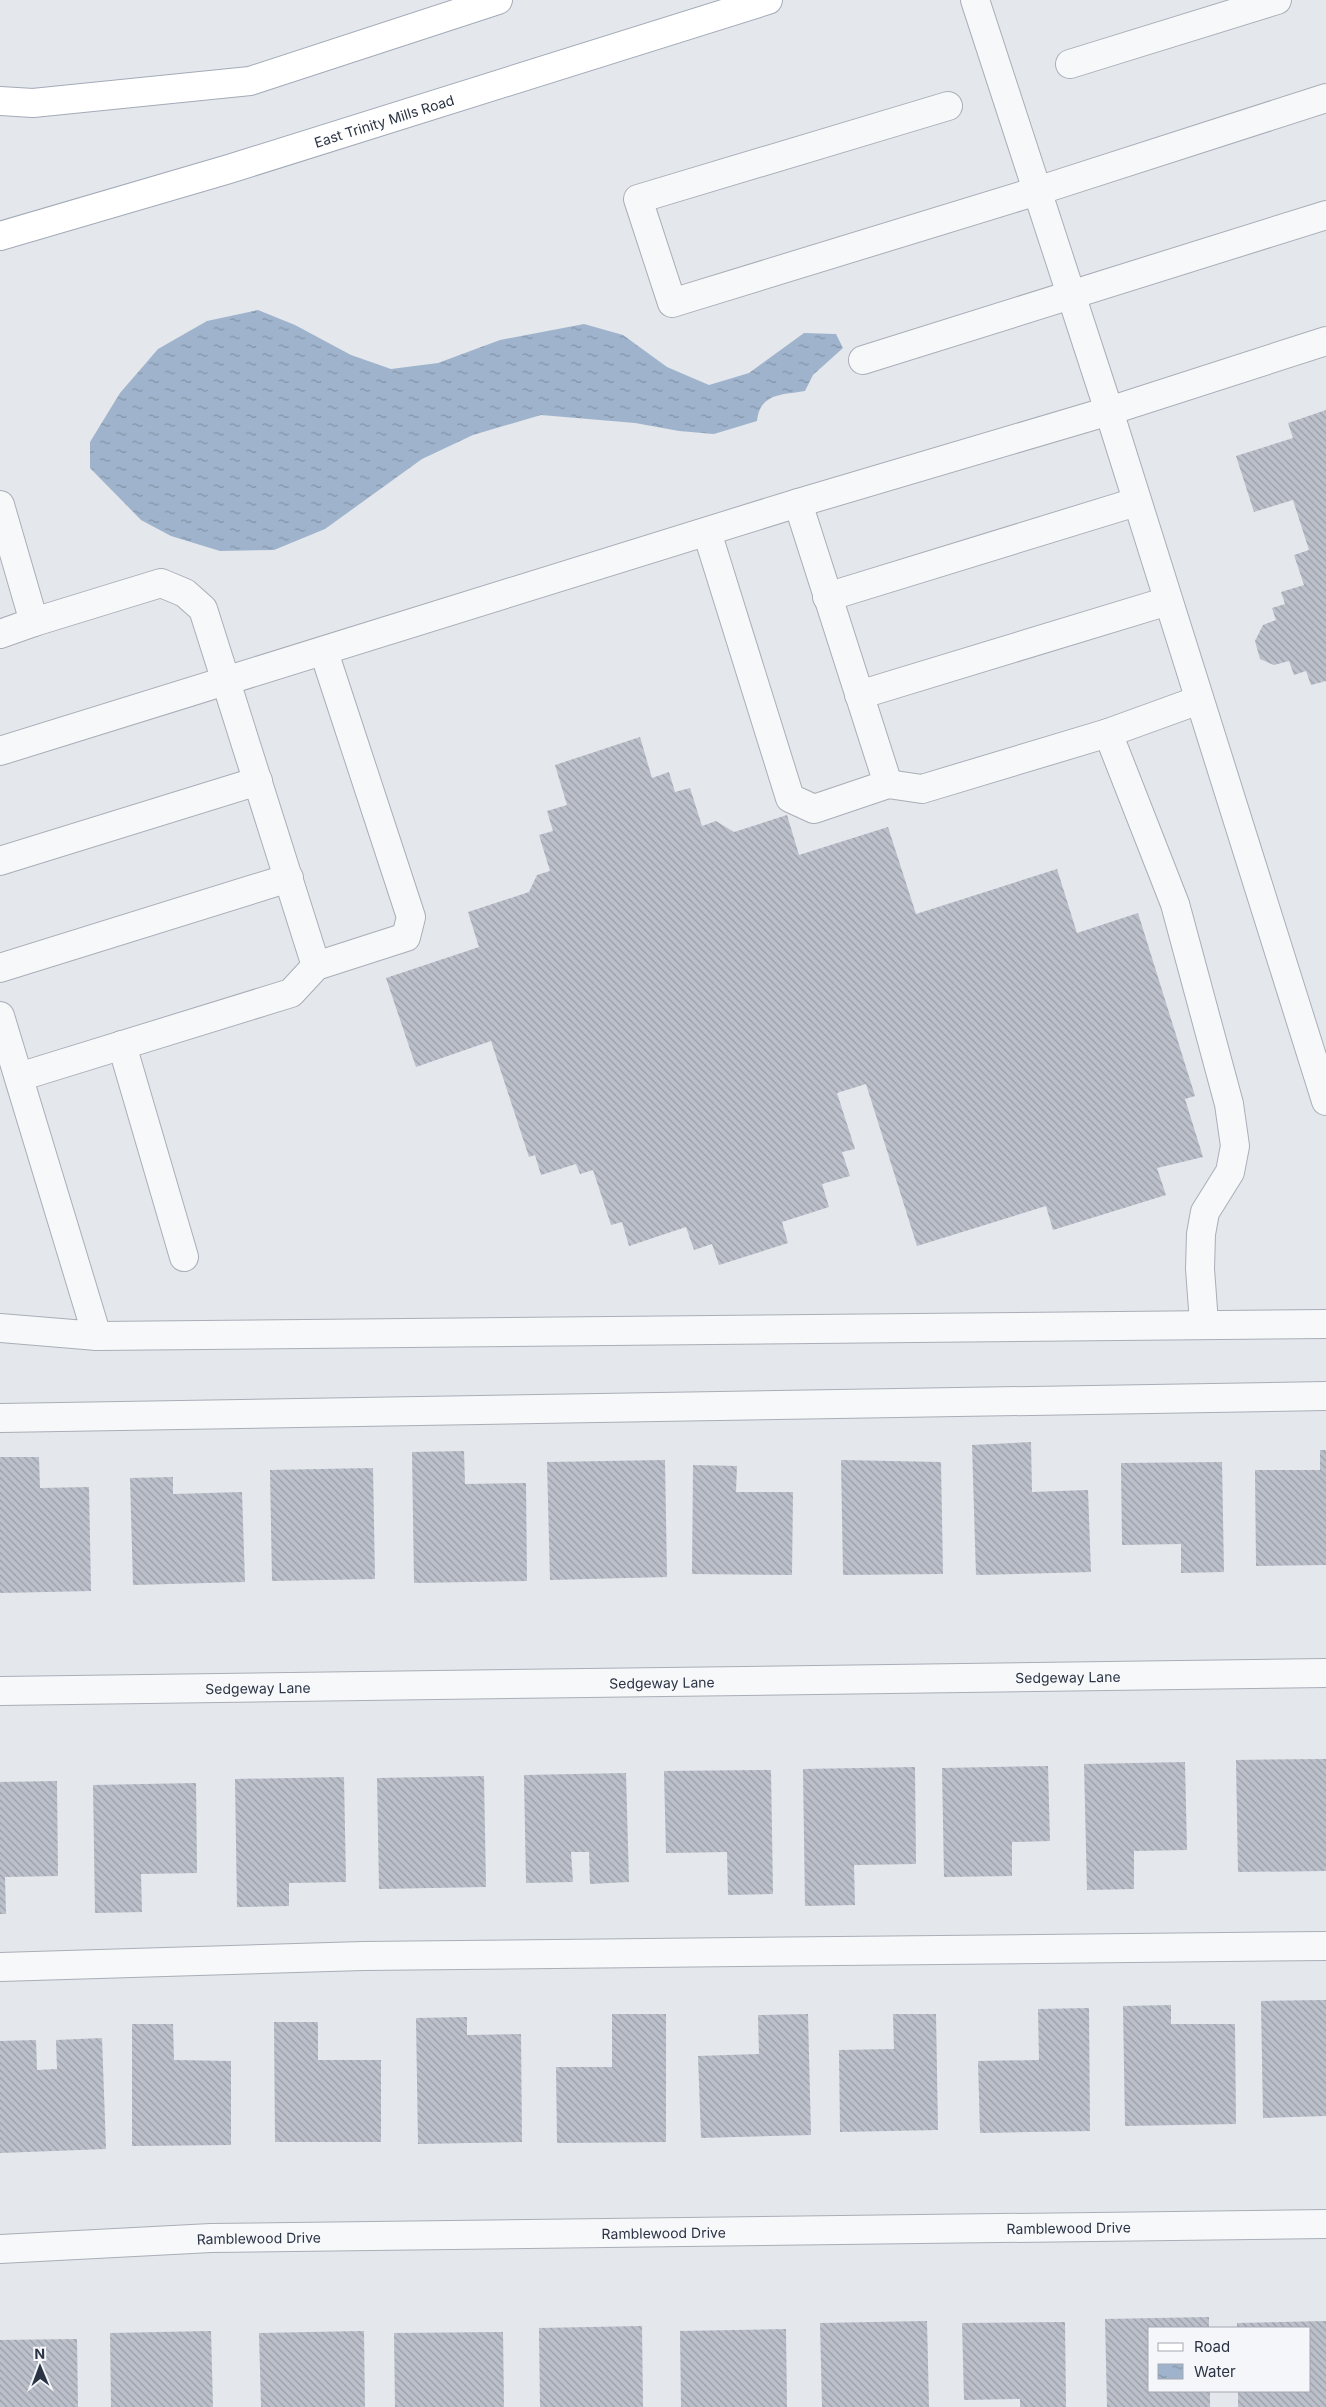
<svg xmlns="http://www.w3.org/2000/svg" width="1326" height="2407" font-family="Inter,sans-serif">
<defs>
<pattern id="water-ripples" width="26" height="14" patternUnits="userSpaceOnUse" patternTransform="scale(1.25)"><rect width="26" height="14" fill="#9fb4cc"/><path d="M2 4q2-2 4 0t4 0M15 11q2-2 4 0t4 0" fill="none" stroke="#8293a7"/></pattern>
<pattern id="building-back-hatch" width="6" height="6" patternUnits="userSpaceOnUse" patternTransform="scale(1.25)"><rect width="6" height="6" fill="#bbc0ca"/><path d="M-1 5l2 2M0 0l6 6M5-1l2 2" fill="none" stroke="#989da6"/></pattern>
</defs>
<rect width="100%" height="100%" fill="#e4e7ec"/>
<path fill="url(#water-ripples)" d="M258,310L295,325L351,355L391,369L438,363L500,340L584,324L623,335L667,367L709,385L749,373L804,333L836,334L843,348L813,375L805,391C782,395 760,393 757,421L714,434L679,431L635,423L541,415L473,435L422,459L325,529L274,550L220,551L171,536L141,520L90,468V442L120,393L158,349L207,321Z"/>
<g fill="url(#building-back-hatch)">
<path d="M1326,410V681L1311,685L1306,671L1294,675L1289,661L1274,665L1260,659L1255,641L1263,625L1276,620L1272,608L1285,604L1281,592L1304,585L1294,555L1309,550L1293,500L1254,512L1236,456L1293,438L1288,423Z"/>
<path d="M640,737L652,778L669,772L675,792L690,788L702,826L716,821L734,832L787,815L799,855L888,827L916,914L1057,869L1077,933L1138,913L1195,1096L1185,1099L1203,1157L1157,1168L1166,1195L1053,1230L1046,1206L917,1246L866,1084L837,1093L855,1149L842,1152L850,1176L822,1184L829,1207L782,1222L788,1243L719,1265L712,1244L694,1250L686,1227L629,1246L622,1222L611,1225L593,1170L580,1174L576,1164L541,1175L535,1155L529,1157L491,1041L416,1067L386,978L479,947L468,912L529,892L537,875L550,871L539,835L553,831L547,811L567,805L555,765Z"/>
<path d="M1031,1442L1032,1492L1088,1490L1091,1572L976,1575L972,1445Z"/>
<path d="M1320,1450H1326V1565L1256,1566L1255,1470H1320Z"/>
<path d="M464,1451L465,1484L526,1483L527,1581L414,1583L412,1452Z"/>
<path d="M0,1457H39L40,1488L89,1487L91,1591L0,1593Z"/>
<path d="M665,1460L667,1577L550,1580L547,1462Z"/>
<path d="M841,1460L941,1462L943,1574L843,1575Z"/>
<path d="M1222,1462L1224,1572L1181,1573V1544L1122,1545L1121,1463Z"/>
<path d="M693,1465L737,1466L736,1492H793L792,1575L692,1574Z"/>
<path d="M373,1468L375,1579L272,1581L270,1470Z"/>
<path d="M173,1477V1494L242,1492L245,1582L133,1585L130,1478Z"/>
<path d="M1326,1759V1871L1238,1872L1236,1760Z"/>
<path d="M1185,1762L1187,1850L1134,1851V1889L1087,1890L1084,1764Z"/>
<path d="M1048,1766L1050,1841L1012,1842V1876L944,1877L942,1768Z"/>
<path d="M915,1767L916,1864L854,1865L855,1905L805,1906L803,1769Z"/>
<path d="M771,1770L773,1894L728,1895L727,1852L666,1853L664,1771Z"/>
<path d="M626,1773L629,1882L590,1884L589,1852H571L573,1882L526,1883L524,1775Z"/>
<path d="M484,1776L486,1887L379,1889L377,1778Z"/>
<path d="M344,1777L346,1882L289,1883V1906L237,1907L235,1779Z"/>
<path d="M57,1781L58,1876L5,1877L6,1914H0V1782Z"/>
<path d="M196,1783L197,1873L141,1874L142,1912L95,1913L93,1785Z"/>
<path d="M1326,2000V2116L1263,2118L1261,2001Z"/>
<path d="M1171,2005V2024H1235L1236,2124L1125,2126L1123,2006Z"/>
<path d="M1089,2008L1090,2131L980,2133L978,2061L1039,2060L1038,2009Z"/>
<path d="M612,2014H666V2142L557,2143L556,2067H612Z"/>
<path d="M808,2014L811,2135L701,2138L698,2056L759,2054L758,2015Z"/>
<path d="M893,2014H936L938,2130L840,2132L839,2050L894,2049Z"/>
<path d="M467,2017V2035L521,2034L522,2142L418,2144L416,2018Z"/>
<path d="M274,2022H318V2060H381V2142H275Z"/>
<path d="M132,2024H173L174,2060L231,2061V2145L132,2146Z"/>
<path d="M102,2038L106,2149L0,2153V2041L36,2040L37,2070L57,2069L56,2040Z"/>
<path d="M1209,2317V2328H1150V2391H1210V2407H1107L1105,2319Z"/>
<path d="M927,2321L929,2407H822L820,2323Z"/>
<path d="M1326,2321V2407H1238V2391H1310V2328H1237V2323Z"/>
<path d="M1065,2322L1066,2407H1020V2399L964,2400L962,2323Z"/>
<path d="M642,2326L643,2407H540L539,2328Z"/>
<path d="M786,2329L787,2407H681L680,2331Z"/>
<path d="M211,2331L213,2407H111L110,2333Z"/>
<path d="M364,2331L365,2407H261L259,2333Z"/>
<path d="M503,2332L504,2407H395L394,2333Z"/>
<path d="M77,2339L78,2407H0V2340Z"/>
</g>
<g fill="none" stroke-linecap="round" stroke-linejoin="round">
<g stroke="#a9aeb7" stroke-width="30">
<g id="minor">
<path d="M975,0L1109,411L1326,1101"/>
<path d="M1070,64L1277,0"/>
<path d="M948,106L638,199L672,303L1037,191L1326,98"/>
<path d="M863,360L1326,215"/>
<path d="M798,503L888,784"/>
<path d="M0,505L34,622L161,583L185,593L203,609L316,966"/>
<path d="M707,532L790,798L814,809L888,784L922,789L1108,733L1199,700"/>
<path d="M827,597L1136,502"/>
<path d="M0,634L34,622"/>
<path d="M859,695L1168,601"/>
<path d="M1108,733L1175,904L1229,1104L1235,1146L1230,1172L1205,1212L1201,1234L1200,1269L1204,1323"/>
<path d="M0,751L798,503L1109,411L1326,341"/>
<path d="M0,861L258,781"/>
<path d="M0,968L289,878"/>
<path d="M0,1016L97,1336L0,1328"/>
<path d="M122,1045L184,1257"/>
<path d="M19,1077L291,993L316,966L406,937L411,917L324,652"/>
<path d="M97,1336L1326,1324"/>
<path d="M0,1418L1326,1396"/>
<path id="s1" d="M0,1691L1326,1673"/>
<path d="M0,1967L363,1956L1326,1946"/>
<path id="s2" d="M0,2249L211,2238L1326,2224"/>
</g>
</g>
<g stroke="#a3abb8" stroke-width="30">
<g id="major">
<path d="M0,101L33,103L250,81L498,0"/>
<path id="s3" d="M0,236L229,169L768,0"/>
</g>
</g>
<use href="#minor" stroke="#f7f8fa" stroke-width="28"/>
<use href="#major" stroke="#fff" stroke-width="28"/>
</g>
<g text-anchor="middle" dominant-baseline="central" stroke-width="4.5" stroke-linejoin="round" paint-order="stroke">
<g font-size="14" fill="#2b3445" stroke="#f4f6f9">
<text stroke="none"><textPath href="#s3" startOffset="401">East Trinity Mills Road</textPath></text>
<text stroke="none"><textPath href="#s1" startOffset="1068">Sedgeway Lane</textPath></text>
<text stroke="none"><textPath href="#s1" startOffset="662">Sedgeway Lane</textPath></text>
<text stroke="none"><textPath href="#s1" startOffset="258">Sedgeway Lane</textPath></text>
<text stroke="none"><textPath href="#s2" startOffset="1069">Ramblewood Drive</textPath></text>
<text stroke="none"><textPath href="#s2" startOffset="664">Ramblewood Drive</textPath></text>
<text stroke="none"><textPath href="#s2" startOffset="259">Ramblewood Drive</textPath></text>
</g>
</g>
<rect x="1148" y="2327" width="162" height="65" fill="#f4f6f9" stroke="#a4a8b1"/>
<rect x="1158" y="2343" width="25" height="8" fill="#ffffff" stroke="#a4a8b1"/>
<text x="1194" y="2352" font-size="15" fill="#2b3445">Road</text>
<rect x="1158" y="2364" width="25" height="15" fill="url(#water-ripples)" stroke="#a4a8b1"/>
<text x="1194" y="2377" font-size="15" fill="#2b3445">Water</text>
<g transform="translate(40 2367) rotate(359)" stroke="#f4f6f9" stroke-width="4" paint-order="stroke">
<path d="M0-4L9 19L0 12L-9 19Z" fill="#2b3445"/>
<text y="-8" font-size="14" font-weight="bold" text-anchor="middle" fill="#2b3445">N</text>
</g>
</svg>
